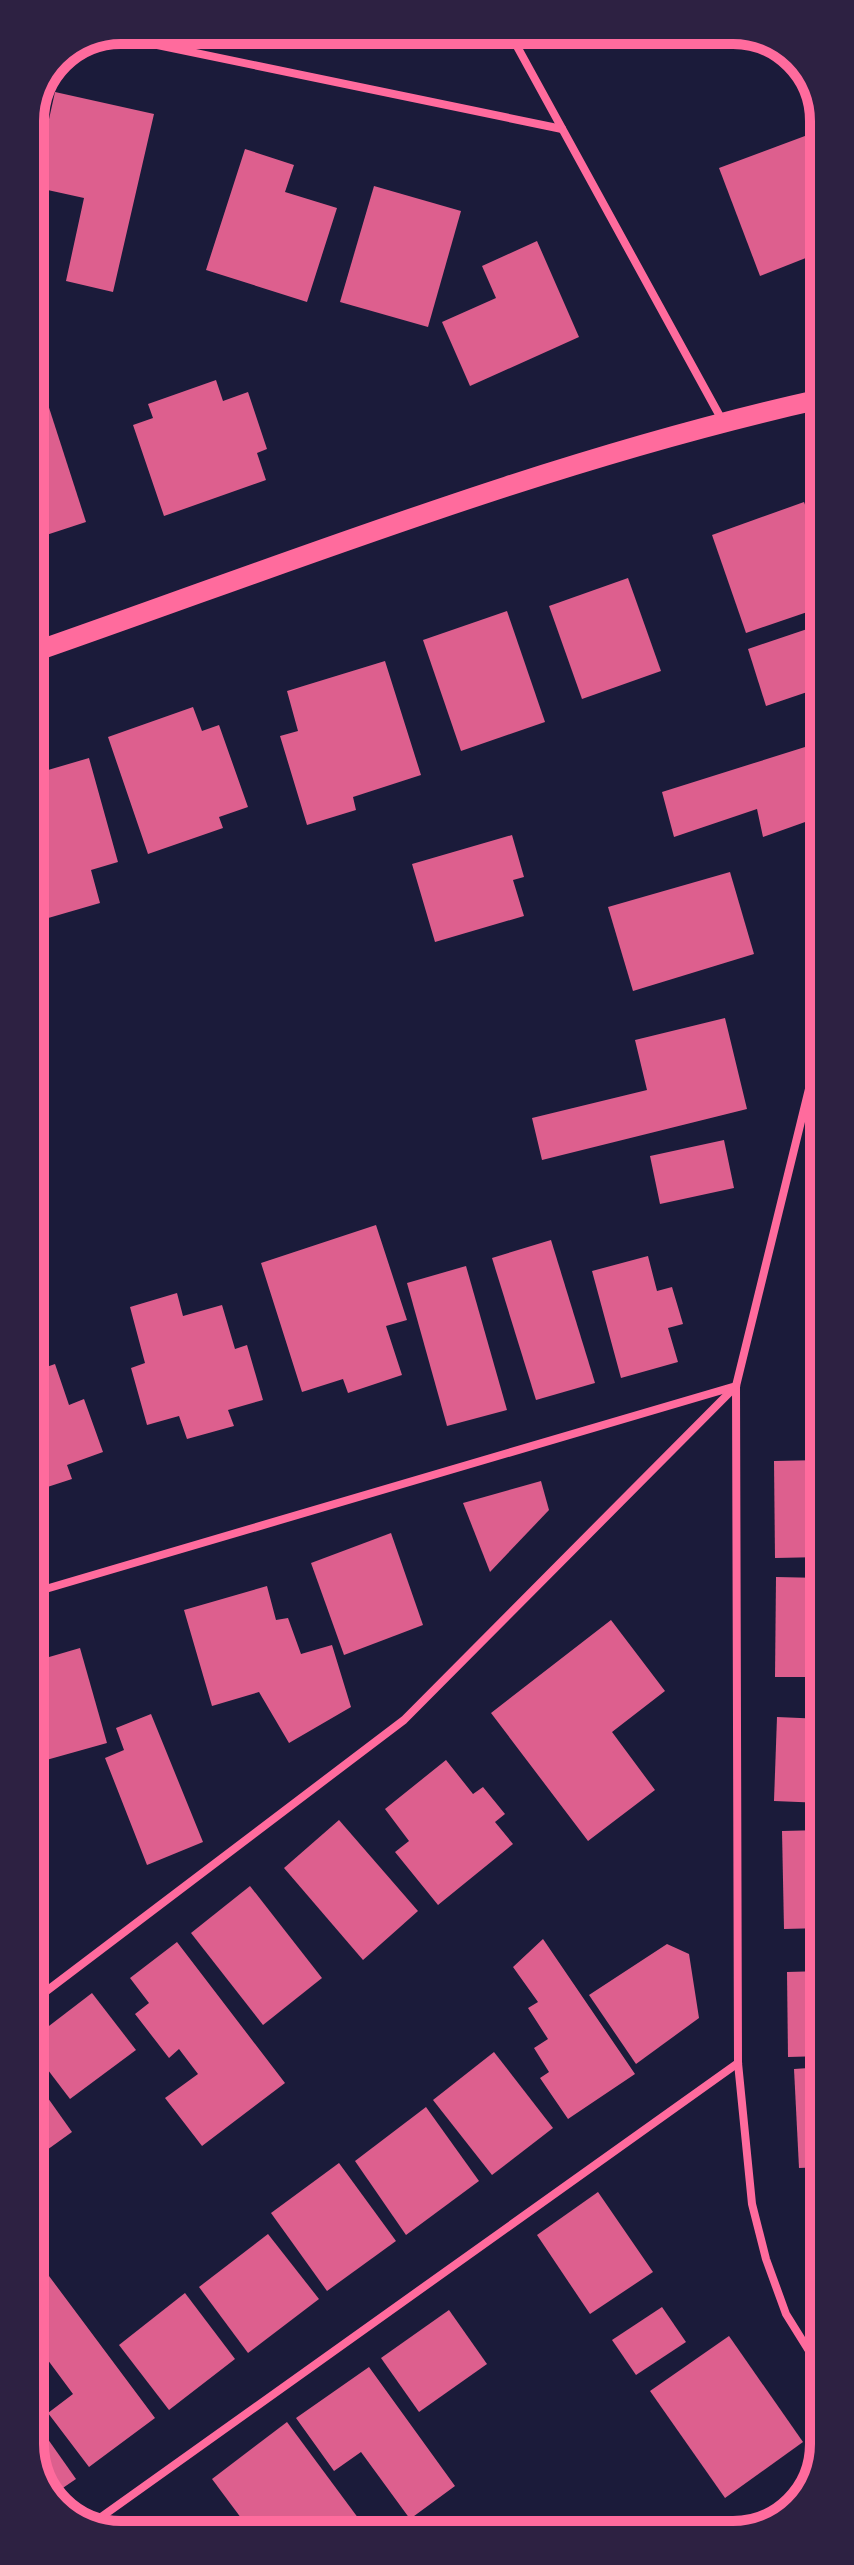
<svg xmlns="http://www.w3.org/2000/svg" width="854" height="2565" font-family="'Alegreya Sans',sans-serif">
<rect width="100%" height="100%" fill="#1b1b3a"/>
<g fill="#dd5f8e">
<path d="M55,92L154,114L113,292L66,281L84,198L34,187Z"/>
<path d="M821,130V252L760,276L719,168Z"/>
<path d="M245,149L294,165L285,192L337,208L307,302L206,270Z"/>
<path d="M374,186L461,211L428,327L340,302Z"/>
<path d="M537,241L579,337L470,386L442,322L496,298L482,266Z"/>
<path d="M216,380L223,401L248,392L267,449L257,453L266,480L164,516L133,425L153,418L148,404Z"/>
<path d="M42,386L86,522L31,540L30,390Z"/>
<path d="M804,502L822,552V607L746,633L712,535Z"/>
<path d="M628,578L661,671L582,699L549,606Z"/>
<path d="M507,611L545,722L461,751L423,640Z"/>
<path d="M822,624V687L766,706L748,649Z"/>
<path d="M385,661L421,775L353,797L356,810L307,825L280,736L298,731L287,691Z"/>
<path d="M193,707L202,731L219,725L248,807L219,817L223,828L148,854L108,737Z"/>
<path d="M805,747L822,806V816L763,837L757,809L674,837L662,792Z"/>
<path d="M89,758L118,862L91,870L100,903L31,923V775Z"/>
<path d="M512,835L524,877L513,880L524,916L435,942L412,864Z"/>
<path d="M730,872L754,954L633,991L608,907Z"/>
<path d="M725,1018L747,1109L542,1160L532,1118L647,1090L635,1040Z"/>
<path d="M724,1140L734,1188L660,1204L650,1156Z"/>
<path d="M376,1225L407,1320L386,1326L402,1375L348,1393L343,1379L302,1392L261,1263Z"/>
<path d="M551,1240L595,1383L536,1400L492,1258Z"/>
<path d="M648,1256L657,1291L672,1287L683,1324L668,1328L678,1362L621,1378L592,1271Z"/>
<path d="M466,1266L507,1410L447,1426L407,1283Z"/>
<path d="M177,1293L183,1316L222,1305L235,1349L247,1345L263,1400L228,1410L234,1426L187,1439L179,1416L147,1425L131,1368L145,1363L130,1307Z"/>
<path d="M55,1364L69,1405L84,1399L103,1452L67,1465L72,1479L32,1492V1372Z"/>
<path d="M823,1460V1557L775,1558L774,1461Z"/>
<path d="M541,1481L549,1510L490,1572L463,1503Z"/>
<path d="M391,1533L423,1625L344,1655L311,1563Z"/>
<path d="M776,1577L823,1578V1677H775Z"/>
<path d="M267,1586L276,1620L288,1618L301,1654L332,1645L351,1707L289,1743L259,1692L212,1706L184,1610Z"/>
<path d="M611,1620L665,1691L612,1732L655,1790L588,1841L491,1713Z"/>
<path d="M80,1648L107,1743L32,1764V1662Z"/>
<path d="M151,1714L203,1842L147,1865L105,1758L124,1750L116,1728Z"/>
<path d="M777,1717L823,1719V1803L774,1801Z"/>
<path d="M446,1760L473,1794L483,1787L505,1814L495,1822L513,1844L438,1905L395,1852L409,1841L385,1809Z"/>
<path d="M339,1820L418,1911L363,1960L284,1868Z"/>
<path d="M823,1830V1928L784,1929L782,1831Z"/>
<path d="M250,1886L322,1978L263,2025L191,1933Z"/>
<path d="M543,1939L635,2074L568,2119L540,2078L549,2072L534,2048L548,2039L528,2008L538,2002L513,1967Z"/>
<path d="M177,1942L285,2083L202,2146L165,2098L198,2074L179,2049L169,2058L135,2014L149,2003L130,1978Z"/>
<path d="M667,1944L689,1954L699,2018L636,2064L589,1995Z"/>
<path d="M823,1971L824,2056L788,2057L787,1972Z"/>
<path d="M92,1993L136,2050L70,2099L32,2049V2039Z"/>
<path d="M494,2052L553,2128L492,2175L433,2100Z"/>
<path d="M824,2067V2167L799,2168L794,2069Z"/>
<path d="M33,2077L72,2132L33,2160Z"/>
<path d="M426,2107L479,2181L406,2235L355,2161Z"/>
<path d="M339,2163L396,2241L327,2291L271,2213Z"/>
<path d="M598,2192L653,2272L590,2314L537,2235Z"/>
<path d="M268,2234L319,2299L248,2353L199,2287Z"/>
<path d="M49,2276L155,2418L89,2467L48,2413L73,2394L33,2340V2288Z"/>
<path d="M185,2293L235,2359L169,2410L119,2345Z"/>
<path d="M662,2307L686,2342L636,2375L612,2340Z"/>
<path d="M449,2310L487,2364L419,2412L381,2358Z"/>
<path d="M729,2336L803,2442L725,2498L650,2391Z"/>
<path d="M369,2367L455,2486L410,2519L361,2452L334,2471L296,2418Z"/>
<path d="M33,2418L76,2479L51,2496L33,2467Z"/>
<path d="M287,2422L370,2534H253L212,2479Z"/>
</g>
<g fill="none" stroke-linecap="round" stroke-linejoin="round">
<g stroke="#ff6b9d" stroke-width="8">
<path d="M508,30L722,420"/>
<path d="M109,35L562,129"/>
<path d="M822,1036L736,1386L738,2063L752,2204L766,2259L786,2314L824,2375"/>
<path d="M32,1593L736,1386"/>
<path d="M32,2002L404,1720L736,1386"/>
<path d="M90,2525L738,2063"/>
</g>
<path stroke="#ff6b9d" stroke-width="20" d="M31,653C292,562 551,459 821,399"/>
</g>
<path d="M0 0H854V2565H0ZM121 44H733A77 77 0 0 1 810 121V2444A77 77 0 0 1 733 2521H121A77 77 0 0 1 44 2444V121A77 77 0 0 1 121 44Z" fill="#2d2142" fill-rule="evenodd"/>
<path fill="none" stroke="#ff6b9d" stroke-width="10" d="M121 44H733A77 77 0 0 1 810 121V2444A77 77 0 0 1 733 2521H121A77 77 0 0 1 44 2444V121A77 77 0 0 1 121 44Z"/>
</svg>
